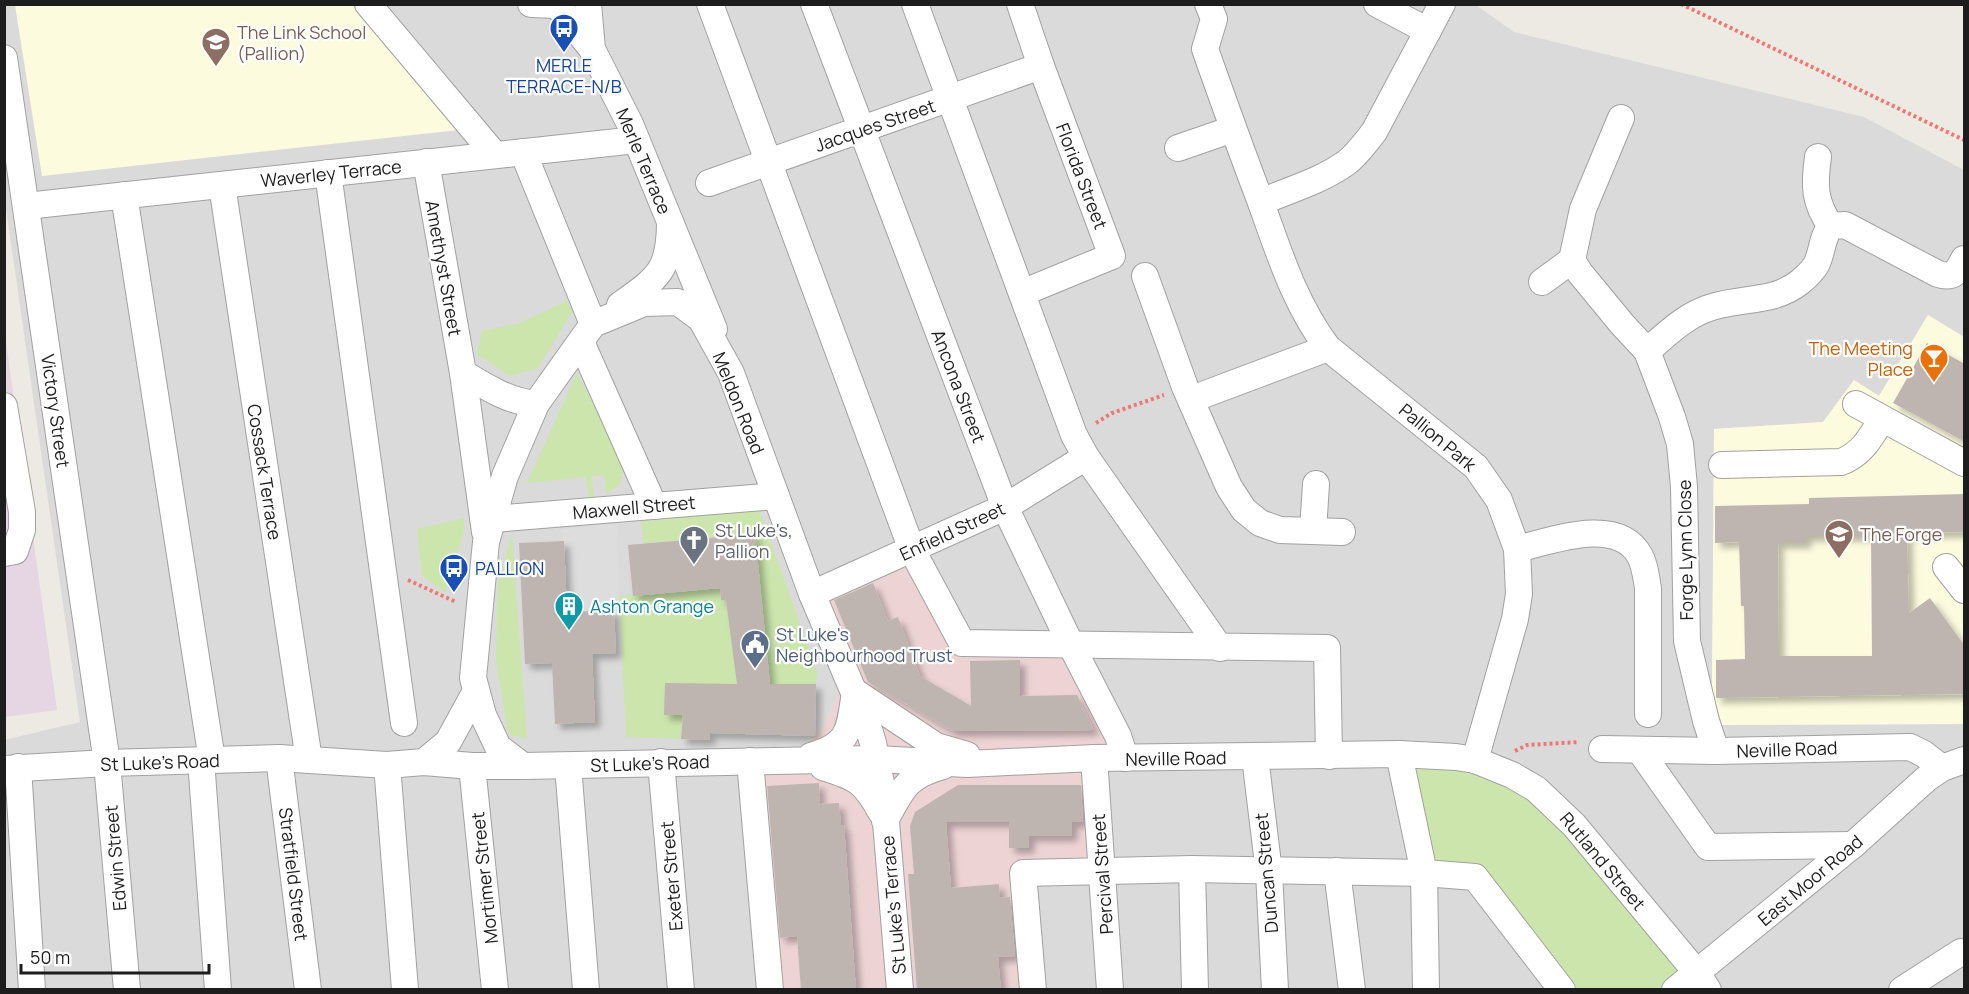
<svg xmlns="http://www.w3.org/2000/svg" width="1969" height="994" font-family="Manrope,sans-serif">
<defs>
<filter id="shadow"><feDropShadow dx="5.5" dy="5.5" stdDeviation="3" flood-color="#0004"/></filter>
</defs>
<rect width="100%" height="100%" fill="#edeae3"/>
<path fill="#dbdada" d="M5,5H1476L1514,32L1864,117L1964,170V337L1928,315L1879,396L1854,380L1823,422L1714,429L1712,690L1722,725L1964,724V989H5L4,740L80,722L5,202Z"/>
<path fill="#edd3d4" d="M912,550L962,643L1071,645L1119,740L1094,758L1102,872L1023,873L1033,990L770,989L750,764L807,747L830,715L846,669L812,594Z"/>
<path fill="#e6d6e4" d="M4,327L57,710L5,717H4Z"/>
<g fill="#fdfbdd">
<path d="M15,5H358L458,130L42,176Z"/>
<path d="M1928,315L1964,337V724L1722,725L1712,690L1714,429L1823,422L1854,380L1879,396Z"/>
</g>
<g fill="#cbe5ac">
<path d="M567,301L573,311L537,369L510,376L477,354L482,331L519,323Z"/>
<path d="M577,373L625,467L620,484L606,495L604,475L592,476L594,497H589L586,477L527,483Z"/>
<path d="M759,508L817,673L816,684H770L754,534L644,543L641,521Z"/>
<path d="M464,518V531L445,592L422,576L417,529Z"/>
<path d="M512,534L527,739L508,734L496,662L497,586Z"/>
<path d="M720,588L721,600L733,599L742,685L683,715L681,739L626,737L619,596Z"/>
<path d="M1399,754L1512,775L1697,973L1675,989H1562L1475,877L1424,873Z"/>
</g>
<path fill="#ddd" d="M617,524L620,609L567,612L562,529Z"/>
<g fill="#beb5b0" fill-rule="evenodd" filter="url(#shadow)">
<path d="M1927,343L1965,364V442L1893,403Z"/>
<path d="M1965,494V532L1907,533L1909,613L1930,598L1965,646V694L1716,698V660L1745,659L1744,606H1741L1739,542L1715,543V506L1809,504V498ZM1806,536H1871L1872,656H1779L1778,543H1806Z"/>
<path d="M755,534L770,684H816L815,736L710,733V740L681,739L683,715H664L665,683L737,684L726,600H721L720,588L633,596L628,545Z"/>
<path d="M564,541L567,612L614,610L616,653L592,654L595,722L555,724L552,663L525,664L519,543Z"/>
<path d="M873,583L888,621L898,617L920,676L971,706L970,661L1020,660V696L1077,695L1094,730L953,731L868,682L834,600Z"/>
<path d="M819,783L820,804L839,803L841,825H844L856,990H801L797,936L780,938L767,786Z"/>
<path d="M958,785H1081L1083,822H1072V836H1029V848H1009V822H946L951,888L999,884L1000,898L1010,897L1015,956L998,957L1001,990H917L908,874H914L910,826L915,812Z"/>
</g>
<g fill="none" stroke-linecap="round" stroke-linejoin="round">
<g stroke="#a1a1a1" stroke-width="28">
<g id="minor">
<path d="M368,4L495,155"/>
<path d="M531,4L557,5"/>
<path d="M556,4L592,49"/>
<path d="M588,4L592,49L630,124L714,329"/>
<path d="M710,4L912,550L962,643L1327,648L1329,756"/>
<path d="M814,4L1005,507L1071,645L1118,736L1125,758"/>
<path d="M915,4L1074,435L1086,457L1220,648"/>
<path d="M1020,4L1041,66L1112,256L1022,293"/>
<path d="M1208,4L1214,19L1205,49C1223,100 1241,150 1260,200C1279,252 1294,303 1328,348L1476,467L1499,500L1517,549L1519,594L1515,619L1475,760"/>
<path d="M1377,4L1428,31"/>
<path d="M4,58L107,763L127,990"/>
<path d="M1621,118L1583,209L1572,260L1580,273L1622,324L1647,351L1672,417L1680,444L1684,487L1687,641L1706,721L1716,751"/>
<path d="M1178,148L1233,129"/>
<path d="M523,152L593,324"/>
<path d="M1818,157C1814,185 1814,203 1831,226"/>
<path d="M426,162L463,373L485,532"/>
<path d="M328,173L404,723"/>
<path d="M709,183L1041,66"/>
<path d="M222,185L309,760"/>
<path d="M124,195L212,760"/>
<path d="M1261,202C1289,190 1321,181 1346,163C1357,155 1365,143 1374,132L1442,4"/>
<path d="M26,206L636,140"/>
<path d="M1145,276L1185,387L1229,487L1244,510L1260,523L1280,530L1342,532"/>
<path d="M1542,282L1572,260"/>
<path d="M620,305C658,278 670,271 670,222"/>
<path d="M581,342L654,506"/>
<path d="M1647,351C1667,334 1687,314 1712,307C1743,297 1774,303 1800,282C1806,277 1813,270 1816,265C1823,252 1821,238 1831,226L1845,225L1938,274C1954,279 1957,272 1964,259"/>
<path d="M463,373C486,387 510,402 536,404"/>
<path d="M1192,399L1328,348"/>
<path d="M1856,404L1964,463"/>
<path d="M4,406L22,512V530L15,551L4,553"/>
<path d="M1722,465L1841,462C1862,454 1871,437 1882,419"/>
<path d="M493,519L776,496"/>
<path d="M1313,531L1316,484"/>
<path d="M1517,549C1551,541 1618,515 1640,556C1645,565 1646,577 1648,588V714"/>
<path d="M1946,567L1964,590"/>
<path d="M812,594L1005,507L1086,457"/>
<path d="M1602,749L1716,751L1910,747L1924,754L1942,768"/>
<path d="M1640,751L1708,847L1853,845"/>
<path d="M1399,754L1424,873L1426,990"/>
<path d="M811,756C851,744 849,730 855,692L936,746L967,755"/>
<path d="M1255,757L1269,872L1275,990"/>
<path d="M279,758L308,990"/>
<path d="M1094,758L1110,990"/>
<path d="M201,760L218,990"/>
<path d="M750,761L770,990"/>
<path d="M424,762L448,742L476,691"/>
<path d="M661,762L681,990"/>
<path d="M387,765L405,990"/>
<path d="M472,766L495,990"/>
<path d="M523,766L498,747L483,715L473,678L486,542L505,476L536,404L593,324L644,303L678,302L701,319L731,373L812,594L867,723L873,743L884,798L900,990"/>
<path d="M568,766L586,990"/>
<path d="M18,767L32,990"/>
<path d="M823,767C856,777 864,781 881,812"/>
<path d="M4,769L107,763L279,758L387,765L424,762L472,766H523L877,759L967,764L1094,758L1399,754L1456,757L1475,760L1512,775L1536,789L1574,825L1697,973L1708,990"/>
<path d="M885,821C902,789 906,776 943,766"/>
<path d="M1192,869L1195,990"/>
<path d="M1337,871L1352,990"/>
<path d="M1033,990L1023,873L1192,869L1424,873L1475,877L1562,990"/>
<path d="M1675,990L1853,845L1926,779L1942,768L1964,760"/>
<path d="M1902,990L1961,952"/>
</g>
</g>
<g stroke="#f07872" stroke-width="4" stroke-dasharray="3 3" stroke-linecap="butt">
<path d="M1681,4L1964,140"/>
<path d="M1096,423L1112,413L1164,395"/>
<path d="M408,580L456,602"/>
<path d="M1515,751L1527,745L1579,742"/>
</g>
<use href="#minor" stroke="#fff" stroke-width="26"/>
</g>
<defs>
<g id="bus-pin" transform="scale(1.5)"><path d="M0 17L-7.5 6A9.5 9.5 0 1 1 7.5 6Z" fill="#1a4fb4" stroke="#fff"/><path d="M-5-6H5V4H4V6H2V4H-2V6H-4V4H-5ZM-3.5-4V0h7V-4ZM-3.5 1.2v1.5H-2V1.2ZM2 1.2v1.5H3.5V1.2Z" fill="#fff"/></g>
<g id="school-pin" transform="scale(1.5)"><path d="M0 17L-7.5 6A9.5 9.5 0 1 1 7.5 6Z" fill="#8d6e63" stroke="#fff"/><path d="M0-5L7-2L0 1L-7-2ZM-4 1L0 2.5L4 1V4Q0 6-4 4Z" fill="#fff"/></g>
<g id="bar-pin" transform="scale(1.5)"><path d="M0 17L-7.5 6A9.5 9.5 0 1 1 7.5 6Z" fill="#e8710a" stroke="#fff"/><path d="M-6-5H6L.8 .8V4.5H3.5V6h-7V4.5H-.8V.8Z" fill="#fff"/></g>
<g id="university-pin" transform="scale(1.5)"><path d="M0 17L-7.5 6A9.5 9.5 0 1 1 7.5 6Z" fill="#8d6e63" stroke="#fff"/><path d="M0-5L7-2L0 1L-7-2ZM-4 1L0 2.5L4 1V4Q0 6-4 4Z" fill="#fff"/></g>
<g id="church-pin" transform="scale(1.5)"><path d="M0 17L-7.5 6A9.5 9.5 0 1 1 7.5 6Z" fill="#6b7280" stroke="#fff"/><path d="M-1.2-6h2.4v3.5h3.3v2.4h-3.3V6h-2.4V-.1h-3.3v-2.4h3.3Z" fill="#fff"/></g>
<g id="building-pin" transform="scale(1.5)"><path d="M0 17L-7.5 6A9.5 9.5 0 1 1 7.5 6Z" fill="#0f9aa8" stroke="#fff"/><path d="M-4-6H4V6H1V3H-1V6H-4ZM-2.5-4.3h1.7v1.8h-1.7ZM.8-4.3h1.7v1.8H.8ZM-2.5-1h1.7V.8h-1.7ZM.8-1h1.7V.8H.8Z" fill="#fff"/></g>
<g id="civic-pin" transform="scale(1.5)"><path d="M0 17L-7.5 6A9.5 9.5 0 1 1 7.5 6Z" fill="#5c6f8a" stroke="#fff"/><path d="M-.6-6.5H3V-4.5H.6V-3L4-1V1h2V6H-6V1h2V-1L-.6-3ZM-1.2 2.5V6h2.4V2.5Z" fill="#fff"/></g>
</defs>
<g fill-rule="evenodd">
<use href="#bus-pin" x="564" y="28"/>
<use href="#school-pin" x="216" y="42"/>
<use href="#bar-pin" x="1934" y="358"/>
<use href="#university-pin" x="1839" y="534"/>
<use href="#church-pin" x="694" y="540"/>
<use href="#bus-pin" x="454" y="568"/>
<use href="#building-pin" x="569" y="606"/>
<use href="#civic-pin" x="755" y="644"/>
</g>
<g text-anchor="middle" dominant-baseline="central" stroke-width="4.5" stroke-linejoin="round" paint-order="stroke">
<g font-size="18" fill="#785e54" stroke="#fff" text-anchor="start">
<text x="237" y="32">The Link School<tspan x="237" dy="21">(Pallion)</tspan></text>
<text x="1860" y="534">The Forge</text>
</g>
<g font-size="18" fill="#164399" stroke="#fff">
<text x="564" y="65">MERLE<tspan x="564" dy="21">TERRACE-N/B</tspan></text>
<text x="475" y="568" text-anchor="start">PALLION</text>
</g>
<g font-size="18" fill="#1d1d1d" stroke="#fff">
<text transform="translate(875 125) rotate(-19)">Jacques Street</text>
<text transform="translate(644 161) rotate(67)">Merle Terrace</text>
<text transform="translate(331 173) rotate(-6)">Waverley Terrace</text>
<text transform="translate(1082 176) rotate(69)">Florida Street</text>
<text transform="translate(444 268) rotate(80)">Amethyst Street</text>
<text transform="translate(959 386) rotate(69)">Ancona Street</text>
<text transform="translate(739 403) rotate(68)">Meldon Road</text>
<text transform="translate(56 411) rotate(82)">Victory Street</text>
<text transform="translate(1438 437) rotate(40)">Pallion Park</text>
<text transform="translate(265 472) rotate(81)">Cossack Terrace</text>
<text transform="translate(634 507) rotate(-5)">Maxwell Street</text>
<text transform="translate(952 531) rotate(-25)">Enfield Street</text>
<text transform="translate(1685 550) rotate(-91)">Forge Lynn Close</text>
<text transform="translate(1787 749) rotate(-2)">Neville Road</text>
<text transform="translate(1176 758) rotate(-1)">Neville Road</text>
<text transform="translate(160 762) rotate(-2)">St Luke's Road</text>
<text transform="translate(650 763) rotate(-2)">St Luke's Road</text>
<text transform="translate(115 858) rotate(-95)">Edwin Street</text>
<text transform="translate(1603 861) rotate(50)">Rutland Street</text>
<text transform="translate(1266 873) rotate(-95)">Duncan Street</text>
<text transform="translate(294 874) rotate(83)">Stratfield Street</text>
<text transform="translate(1102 874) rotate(-94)">Percival Street</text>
<text transform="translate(671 876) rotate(-95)">Exeter Street</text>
<text transform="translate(484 878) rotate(-96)">Mortimer Street</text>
<text transform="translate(1810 880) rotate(-40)">East Moor Road</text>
<text transform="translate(893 905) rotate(-95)">St Luke's Terrace</text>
</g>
<g font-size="18" fill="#c56008" stroke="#fff" text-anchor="end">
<text x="1913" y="348">The Meeting<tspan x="1913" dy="21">Place</tspan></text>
</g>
<g font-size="18" fill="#5b616d" stroke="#fff" text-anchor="start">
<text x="715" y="530">St Luke's,<tspan x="715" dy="21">Pallion</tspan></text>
</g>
<g font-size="18" fill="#0d838f" stroke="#fff" text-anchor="start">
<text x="590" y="606">Ashton Grange</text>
</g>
<g font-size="18" fill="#4e5e75" stroke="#fff" text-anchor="start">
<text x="776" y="634">St Luke's<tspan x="776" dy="21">Neighbourhood Trust</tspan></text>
</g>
</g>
<rect width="1969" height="994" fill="none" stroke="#1d1d1d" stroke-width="12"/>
<path d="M21 964v9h188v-9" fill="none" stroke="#1d1d1d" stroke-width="3"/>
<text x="30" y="964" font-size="18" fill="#1d1d1d" stroke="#ffffff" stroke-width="4.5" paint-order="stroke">50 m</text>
</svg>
